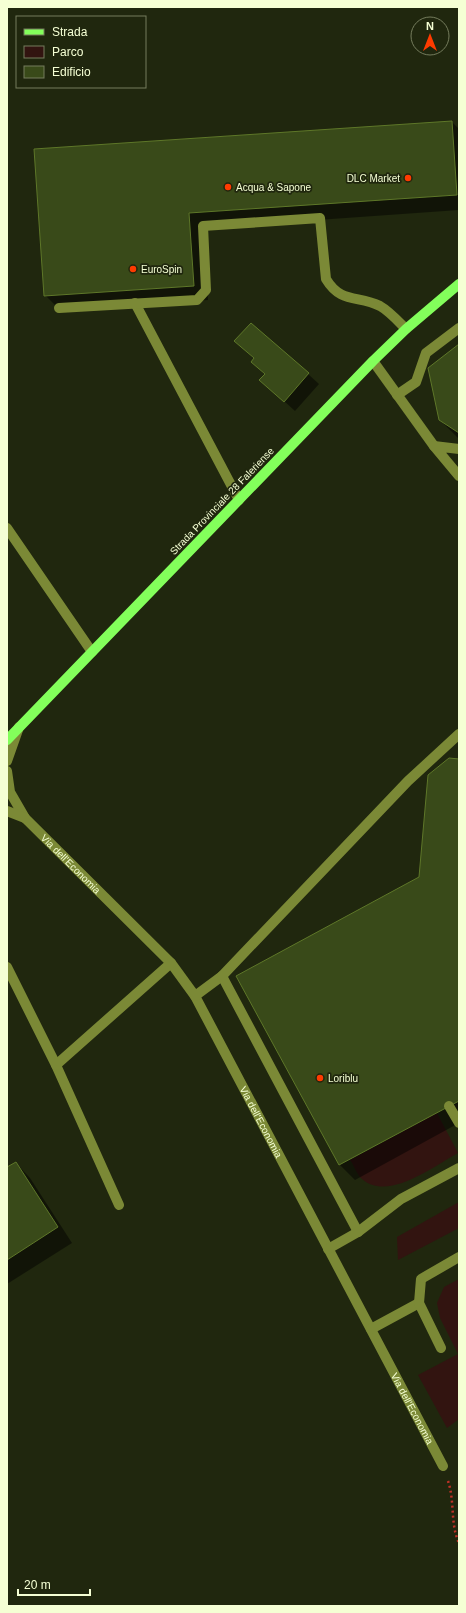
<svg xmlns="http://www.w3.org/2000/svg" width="466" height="1613" font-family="Arial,sans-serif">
<rect width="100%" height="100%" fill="#20270e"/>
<g fill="#321410">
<path d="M437,1113L458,1153C434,1166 388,1202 362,1179C357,1175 354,1165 350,1160Z"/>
<path d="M459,1202V1228L398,1260L397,1237Z"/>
<path d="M459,1279V1419L447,1428L418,1375L458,1354L440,1318L437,1303L444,1287Z"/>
</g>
<g fill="#0007">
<path d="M452,122L459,129V210L203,228L208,300L60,310L45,295L36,150Z"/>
<path d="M236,341L308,374L319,384L295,411L261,380L265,375L252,362L254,359Z"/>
<path d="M459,345V439L440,420Z"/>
<path d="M459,760V1123L355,1180L340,1165L237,977L419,878Z"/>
<path d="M16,1163L30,1178L72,1243L7,1284V1169Z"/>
</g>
<g fill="#394a19" stroke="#5e7729">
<path d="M452,121L457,195L189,213L194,286L44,296L34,149Z"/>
<path d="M251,323L309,373L284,402L259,380L265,374L251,362L254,358L234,341Z"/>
<path d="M459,344V433L439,420L428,368Z"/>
<path d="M449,758L459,759V1101L339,1165L236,976L419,877L428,775Z"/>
<path d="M16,1162L58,1227L7,1260V1167Z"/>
</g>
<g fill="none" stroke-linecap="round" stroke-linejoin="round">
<path stroke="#c03227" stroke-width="2.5" stroke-dasharray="2 3" stroke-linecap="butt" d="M448,1481C455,1501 450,1524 459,1543"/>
<g stroke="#7b8936" stroke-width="10">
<path d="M135,303L239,500"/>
<path d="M59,308L197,300L206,290L203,226L320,218L326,279C341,304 358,295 380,306C389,311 398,321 406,329"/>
<path d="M373,361L434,446"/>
<path d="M397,395L416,382L426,353L459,328"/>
<path d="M459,449L434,446L459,476"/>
<path d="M7,528L92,652"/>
<path d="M7,761L19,727"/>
<path id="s1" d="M7,771L10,792L25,818L171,963L195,996L443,1466"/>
<path d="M7,811L25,818"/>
<path d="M7,967L56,1065L119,1205"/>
<path d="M195,996L222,976"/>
<path d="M56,1065L171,963"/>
<path d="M449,1106L459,1123"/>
<path d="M358,1232L222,976L408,781L459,734"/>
<path d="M328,1249L358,1232L401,1199L459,1168"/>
<path d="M371,1329L419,1303"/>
<path d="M441,1348L419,1303L421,1279L459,1257"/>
</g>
<path stroke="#83ff5b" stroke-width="10" d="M7,740L373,361L406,329L459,284"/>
</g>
<g fill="#ff3b00" stroke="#20270e" stroke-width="1.5">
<circle cx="408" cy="178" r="4"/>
<circle cx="228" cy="187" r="4"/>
<circle cx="133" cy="269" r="4"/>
<circle cx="320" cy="1078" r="4"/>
</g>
<g text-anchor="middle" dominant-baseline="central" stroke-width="3.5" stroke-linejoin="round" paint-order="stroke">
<g font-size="10" fill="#f5ffd4" stroke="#20270e" text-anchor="start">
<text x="400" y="178" text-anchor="end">DLC Market</text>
<text x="236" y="187">Acqua &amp; Sapone</text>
<text x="141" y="269">EuroSpin</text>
<text x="328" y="1078">Loriblu</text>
</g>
<g font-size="10" fill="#f5ffd4" stroke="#20270e">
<text transform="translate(222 501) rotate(-46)">Strada Provinciale 28 Faleriense</text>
<text stroke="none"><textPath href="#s1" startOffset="116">Via dell'Economia</textPath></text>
<text stroke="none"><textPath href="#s1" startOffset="440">Via dell'Economia</textPath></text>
<text stroke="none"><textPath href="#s1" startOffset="764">Via dell'Economia</textPath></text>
</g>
</g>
<rect width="466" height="1613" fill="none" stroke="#f5ffd4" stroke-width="16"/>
<rect x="16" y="16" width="130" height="72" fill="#20270e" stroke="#757d5d"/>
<rect x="24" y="29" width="20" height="6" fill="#83ff5b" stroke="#757d5d"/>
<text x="52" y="36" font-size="12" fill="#f5ffd4">Strada</text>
<rect x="24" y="46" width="20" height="12" fill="#321410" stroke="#757d5d"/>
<text x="52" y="56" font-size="12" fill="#f5ffd4">Parco</text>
<rect x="24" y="66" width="20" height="12" fill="#394a19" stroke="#757d5d"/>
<text x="52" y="76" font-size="12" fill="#f5ffd4">Edificio</text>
<g transform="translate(430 36)"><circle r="19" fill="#20270e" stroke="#757d5d"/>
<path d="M0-3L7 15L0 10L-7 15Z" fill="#ff3b00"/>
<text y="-6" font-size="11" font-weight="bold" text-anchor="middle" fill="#f5ffd4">N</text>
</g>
<path d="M18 1589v6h72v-6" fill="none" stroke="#f5ffd4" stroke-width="2"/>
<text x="24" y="1589" font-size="12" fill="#f5ffd4" stroke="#20270e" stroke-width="3" paint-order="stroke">20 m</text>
</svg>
